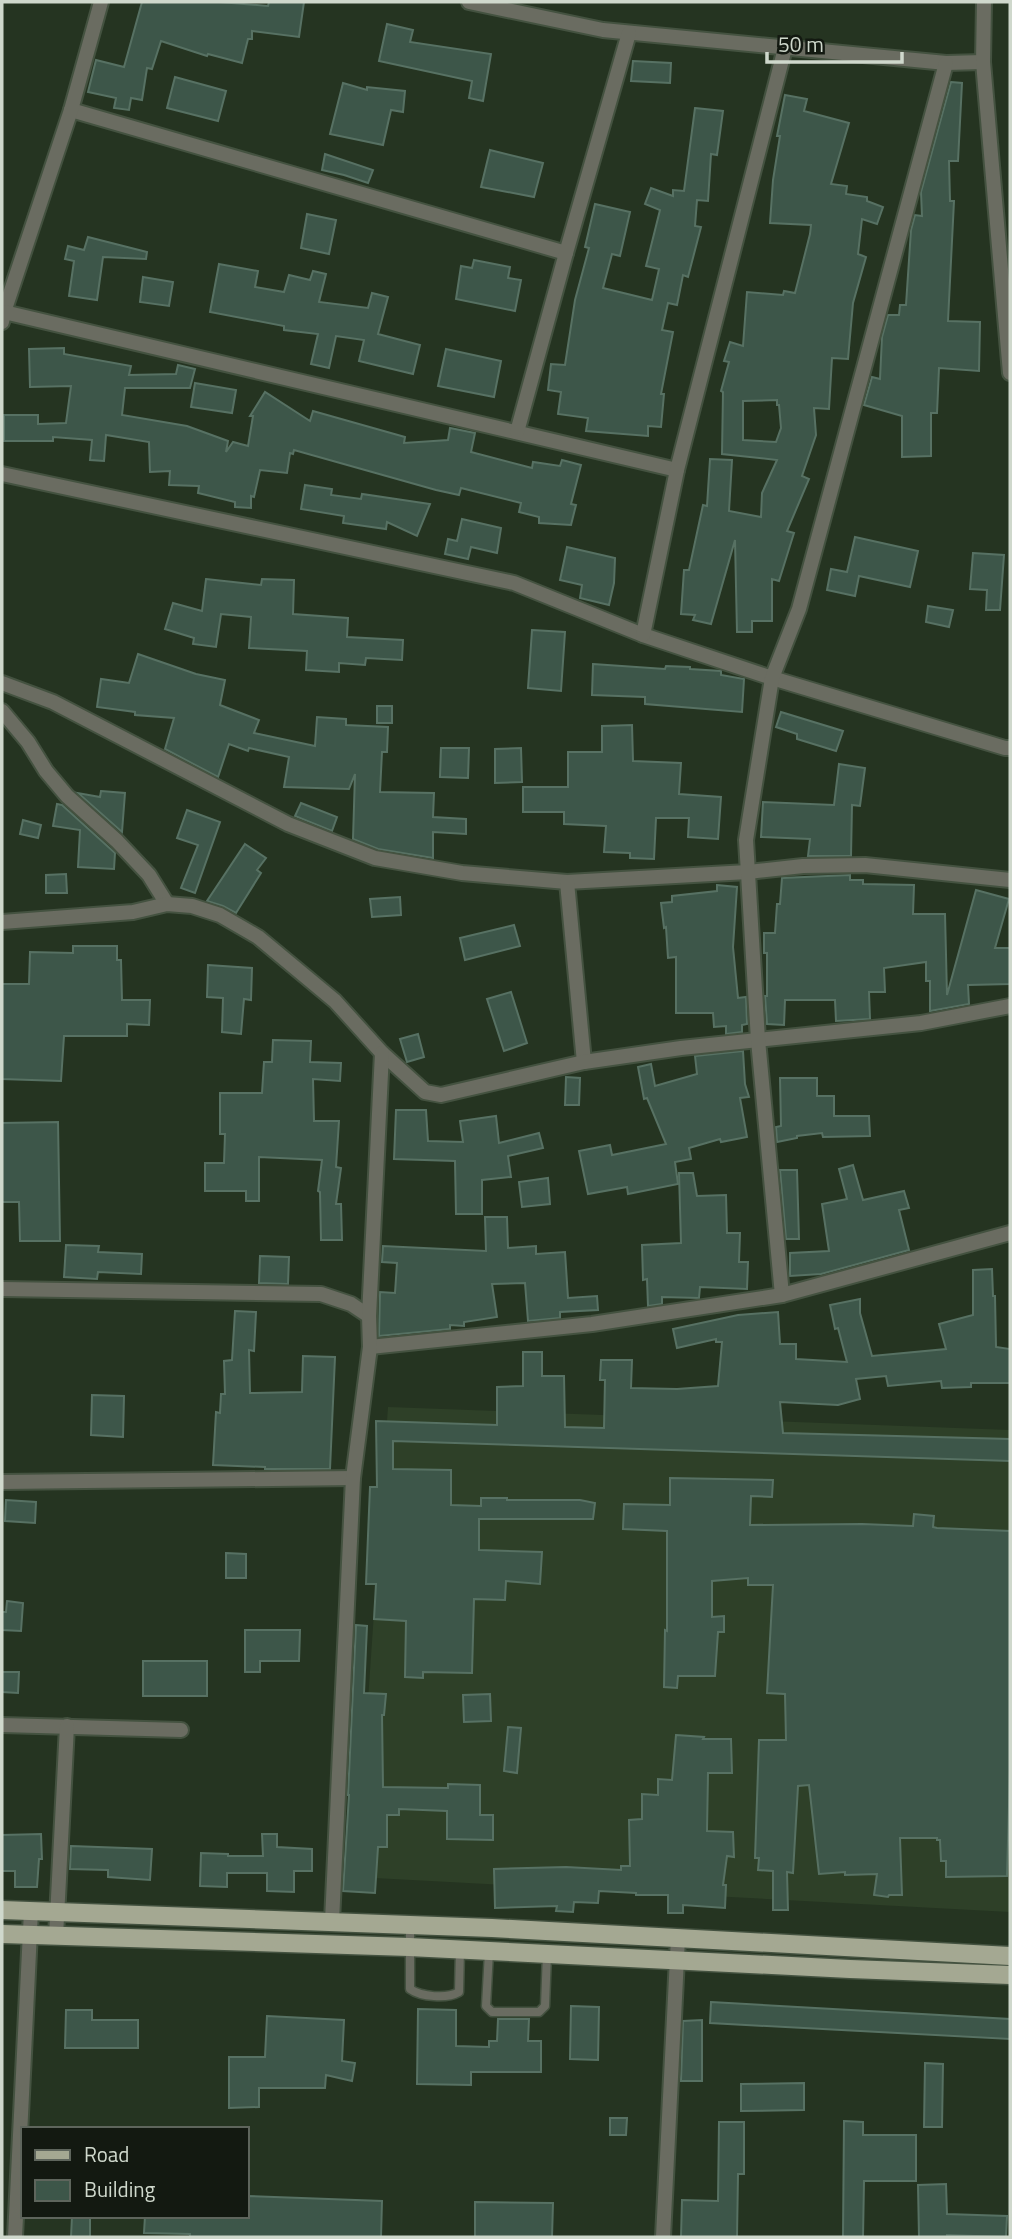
<svg xmlns="http://www.w3.org/2000/svg" width="1012" height="2239" font-family="'Titillium Web',sans-serif">
<rect width="100%" height="100%" fill="#253421"/>
<path fill="#2e4028" d="M388,1407L1010,1430V1912L356,1877Z"/>
<g fill="#3d5649" stroke="#577163" stroke-width="2" fill-rule="evenodd">
<path d="M142,2H219L268,6L269,2H304L299,37L252,31V39H248L242,63L208,54L207,56L161,41L152,69L147,68L142,100L131,98L129,110L114,108L116,98L88,92L96,60L124,67Z"/>
<path d="M387,24L413,30L410,42L491,54L483,101L469,98L472,81L379,61Z"/>
<path d="M633,61L671,63L670,83L631,81Z"/>
<path d="M175,77L226,91L218,121L167,108Z"/>
<path d="M951,82L962,83L958,161H949L950,201H954L948,321L980,322L979,371L939,368L937,413H931V456L902,457V416L864,405L872,377L880,379L882,337L888,315H899L900,305H906L911,230L915,215L922,216L921,192Z"/>
<path d="M343,83L367,90V87L405,91L403,112L391,110L383,145L330,134Z"/>
<path d="M785,95L807,99L804,111L849,123L831,184L847,186L846,194L867,197V201L883,207L877,224L862,219L858,254L866,257L853,303L848,359L832,358L829,409L814,408L816,435L802,476L809,479L787,531L794,533L779,581L772,579V621H752V632H737L735,540L711,624L693,620L695,615L681,614L684,570H689L703,505L707,506L710,459L732,460L729,511L761,517L762,493L777,460L722,454L723,392L721,391L729,362L724,361L730,342L743,346L747,292L783,295L784,291L795,293L810,234L811,225L770,223L773,180L780,136H777ZM777,400V405H779L781,428L776,442L743,440V401Z"/>
<path d="M695,108L723,111L717,155L711,154L708,201L697,200L695,226L701,227L688,277L683,275L677,305L668,303L662,330L673,332L661,394H664L661,427L648,426V436L586,431L588,418L558,414L561,392L548,390L551,364L565,365L575,300L589,248L585,247L595,204L630,212L620,256L612,254L603,288L652,300L659,269L646,266L660,210L645,204L651,188L673,196V190L684,191Z"/>
<path d="M490,150L543,163L534,197L481,187Z"/>
<path d="M325,154L373,170L368,183L344,175L322,170Z"/>
<path d="M307,214L336,220L329,254L301,248Z"/>
<path d="M88,237L147,252L146,259L103,257L97,300L69,296L74,261L65,259L68,246L84,250Z"/>
<path d="M474,260L510,267L508,278L521,280L515,311L456,299L461,266L472,268Z"/>
<path d="M219,264L258,271L255,287L284,292L289,275L310,280L313,271L326,274L319,302L368,308L372,293L388,297L378,334L420,345L413,374L359,361L364,340L336,336L329,368L311,364L318,334L284,330V326L210,312Z"/>
<path d="M143,277L173,282L169,306L140,302Z"/>
<path d="M64,348V354L131,366L129,375L176,374L178,365L195,369L190,388H125L122,415L187,426L228,441L226,452L233,442L248,446L253,416H250L265,392L310,421L313,411L405,437L404,443L448,440L450,428L475,433L471,452L532,468L533,462L560,466L562,460L581,465L571,504L576,505L571,525L539,523V517L519,512L521,503L461,488L459,495L436,490L294,450L293,454L290,453L287,473L260,470L254,497L251,496V508L235,507V502L198,493L199,486L169,485L170,471L150,472L149,442L106,435L104,461L90,460L92,440L53,437V441H4V415H38V424L66,423L71,386L30,387L29,349Z"/>
<path d="M446,349L501,361L494,397L438,386Z"/>
<path d="M195,383L236,390L232,413L191,407Z"/>
<path d="M305,485L332,489L331,495L361,499L362,494L430,504L417,536L387,522L386,529L343,523L344,516L301,509Z"/>
<path d="M462,519L501,528L497,553L471,547L468,559L445,554L448,539L457,541Z"/>
<path d="M855,537L918,551L910,587L859,576L855,596L827,590L831,569L847,572Z"/>
<path d="M567,547L615,558L614,583L609,605L580,598L582,585L560,580Z"/>
<path d="M973,553L1004,555L1000,610H986L987,590L970,589Z"/>
<path d="M206,579L261,585L262,579L294,580L293,614L348,618L347,637L403,640L402,660L366,658L365,665L339,663V672L306,670L307,651L249,648L251,617L221,614L216,647L193,644L194,638L165,629L173,603L202,611Z"/>
<path d="M928,606L953,610L949,627L926,622Z"/>
<path d="M532,630L565,632L561,691L528,688Z"/>
<path d="M138,654L196,674L225,680L220,705L259,720L254,733L315,746L317,717L346,719V725L388,727L387,752H382L380,792L434,793L433,817L466,819V834L433,832V858L378,849L353,839L355,774L349,789L284,787L289,757L249,748L248,751L229,744L218,777L165,749L174,718L135,715V712L97,707L101,679L129,683Z"/>
<path d="M593,664L665,669L666,666L690,667V669L721,671V675L744,679L742,712L645,704V697L592,695Z"/>
<rect x="377" y="706" width="15" height="17"/>
<path d="M781,712L843,731L836,751L797,739V734L776,727Z"/>
<path d="M632,725L633,761L681,763L679,794L721,797L718,839L688,837L689,818H656L654,859L630,858V853L604,852L606,826L564,824V812H523V787H568V752H602V726Z"/>
<path d="M441,748H469L468,778L440,777Z"/>
<path d="M521,748L522,782L495,783V749Z"/>
<path d="M839,764L865,768L860,806L852,805L851,856H808L810,839L761,837L763,802L834,805Z"/>
<path d="M101,791L125,793L122,832L78,793L100,797Z"/>
<path d="M301,803L337,817L332,831L295,816Z"/>
<path d="M57,804L62,805L115,853L114,869L78,867L80,830L53,826Z"/>
<path d="M187,810L220,822L195,893L181,888L198,845L177,838Z"/>
<path d="M23,820L41,825L38,838L20,834Z"/>
<path d="M245,844L266,858L257,870L261,873L236,913L223,906L207,901Z"/>
<path d="M66,874L67,893H46V875Z"/>
<path d="M850,875V880H863V884L914,885L913,914H945L947,995L976,890L1009,899L995,948H1010V984L968,985L969,1004L930,1011V981H926V962L884,968L885,992H869L870,1019L836,1021L835,1000H785L784,1025L767,1024L765,996H767V953H764V933H775L777,904H780L782,878Z"/>
<path d="M717,885L737,887L733,947L738,998L746,997L747,1024L742,1025V1032L726,1034V1026L714,1027L713,1013H676V957L668,958L666,927L664,928L661,903L672,902V896L717,891Z"/>
<path d="M400,897L401,915L372,917L370,899Z"/>
<path d="M514,925L520,946L465,960L460,938Z"/>
<path d="M73,946H117V960H121L122,1000H150L149,1025L127,1024V1036H64L61,1081L2,1079V984H29L30,952L73,953Z"/>
<path d="M208,965L252,968L251,1000L244,999L241,1034L222,1032L223,998L207,997Z"/>
<path d="M511,992L527,1043L504,1051L487,999Z"/>
<path d="M418,1034L424,1057L407,1062L400,1039Z"/>
<path d="M273,1040L311,1041L310,1062L341,1063L340,1081L313,1079L314,1121H339L336,1167L341,1168L336,1204H341L342,1240H321L320,1192L318,1191L322,1160L259,1157V1201H246V1191H205V1163H224L225,1134H220V1093H262L264,1062H272Z"/>
<path d="M743,1051L745,1084L749,1097L740,1098L747,1137L721,1142L720,1139L689,1148L691,1159L675,1162L678,1184L628,1194L627,1187L588,1194L579,1151L610,1145L612,1155L666,1144L647,1098L644,1099L638,1067L651,1064L655,1086L697,1074L695,1056Z"/>
<path d="M566,1077L580,1078L579,1105H565Z"/>
<path d="M780,1078H817V1096H834V1116H869L870,1136L823,1137L822,1133L797,1136V1138L777,1142L776,1127L781,1126Z"/>
<path d="M396,1110H426L428,1141L463,1142L460,1121L496,1116L499,1143L539,1133L543,1148L508,1156L511,1177L482,1180V1214H456L455,1161L394,1159Z"/>
<path d="M58,1122L60,1241H20L19,1202H2V1123Z"/>
<path d="M853,1165L863,1200L904,1191L909,1208L899,1210L909,1250L821,1274L790,1276V1253L829,1251L822,1204L847,1199L839,1169Z"/>
<path d="M780,1170H797L799,1239H786Z"/>
<path d="M679,1173H693L697,1196L726,1195L727,1233H740L739,1262H748L747,1289L700,1287L699,1298L662,1297V1304L648,1306L647,1279L643,1280L642,1245L681,1243Z"/>
<path d="M548,1178L550,1204L522,1207L519,1182Z"/>
<path d="M485,1217H507L508,1248L536,1246V1254L565,1252L568,1298L597,1296L598,1310L560,1312V1318L528,1321L525,1283L492,1284L497,1317L464,1322V1326L450,1325V1329L379,1336L380,1292L395,1293L397,1263L382,1262L383,1246L486,1251Z"/>
<path d="M66,1245L99,1246L98,1252L142,1254L141,1274L98,1272L97,1279L64,1277Z"/>
<path d="M260,1256L289,1257L288,1284L259,1283Z"/>
<path d="M992,1269L993,1296H995L996,1347L1010,1349V1383H971V1387L942,1388L941,1381L888,1386L886,1376L856,1379L860,1399L838,1405L780,1402L783,1433L1010,1439V1461L393,1441V1469L451,1470V1505L481,1506V1498H507V1500H580L595,1503L593,1519H479V1550L542,1552L540,1584L506,1581L505,1600L474,1599L472,1673L423,1672V1678L405,1677L406,1621L374,1619L376,1584H366L370,1487H377L376,1421L497,1425V1387L523,1386V1352H542V1376H564L565,1427L604,1428L605,1380H600L601,1360H632L631,1388L677,1389L718,1386L722,1342H716V1339L677,1348L673,1329L738,1315L778,1312L780,1344H796V1359L847,1362L838,1328L835,1329L830,1305L860,1299V1313L872,1356L946,1349L939,1324L973,1315V1270Z"/>
<path d="M235,1311L256,1312L254,1351L249,1350L250,1393L302,1392L303,1356L335,1357L330,1469H265V1467L213,1465L216,1412L220,1413L221,1394H225L224,1361L232,1360Z"/>
<path d="M92,1395L124,1396L123,1437L91,1435Z"/>
<path d="M670,1478L773,1480L772,1497L751,1496L750,1525L862,1524L913,1526L914,1514L934,1516L933,1527L937,1528L1010,1531V1770L1007,1876L946,1877V1861H941L940,1840H937V1838H900L902,1895H889L888,1897L874,1895L877,1874L845,1875V1872L819,1874L809,1785L798,1786L793,1873L787,1872L788,1910H773V1871L758,1870L759,1858H755L759,1740H786L785,1694L767,1693L773,1585H748V1578L712,1581V1617L724,1616V1632H718L715,1676H678L677,1688L664,1687L665,1630L667,1631V1531L623,1529L624,1504L670,1505Z"/>
<path d="M6,1500L36,1502L35,1523L5,1521Z"/>
<path d="M226,1553L246,1554V1578H226Z"/>
<path d="M7,1601L23,1603L21,1631L2,1630V1612H6Z"/>
<path d="M356,1625L367,1626L364,1693L386,1694L384,1715H382L383,1787L448,1788V1784L480,1785V1815H493V1840L447,1839V1811L399,1809V1815H387V1847H378L375,1893L343,1891L349,1795H348Z"/>
<path d="M245,1630H300L299,1661H260V1672H245Z"/>
<rect x="143" y="1661" width="64" height="35"/>
<path d="M2,1672H19L18,1693L2,1692Z"/>
<path d="M490,1694L491,1721L464,1722L463,1695Z"/>
<path d="M508,1727L521,1728L517,1773L504,1771Z"/>
<path d="M676,1735L704,1737L703,1739H731L732,1773H708L707,1831L733,1832L734,1857L727,1856L723,1885H726L725,1908L683,1905V1913H668V1895H636V1893L599,1891L598,1903L574,1902L573,1912L556,1911L557,1906L495,1908L494,1869L566,1867L621,1870V1866H630L629,1820L642,1819V1794L658,1795V1779L672,1780Z"/>
<path d="M41,1834L42,1859H39L37,1887H15V1871H2V1835Z"/>
<path d="M262,1834H277V1847L312,1849V1871H294V1892L267,1891V1873H227V1887L200,1886L201,1853L228,1854V1856H263Z"/>
<path d="M71,1846L152,1849L150,1880L108,1877V1870L70,1869Z"/>
<path d="M711,2002L1010,2019V2039L710,2023Z"/>
<path d="M571,2006L599,2007L598,2060L570,2059Z"/>
<path d="M418,2009L456,2010V2046L489,2047V2041H497L498,2019H529L528,2041H541V2072H471V2085L417,2084Z"/>
<path d="M66,2010H92V2020H138V2048H65Z"/>
<path d="M267,2016L344,2020L342,2061L355,2063L352,2081L326,2075L325,2088H259V2107L229,2108V2057H265Z"/>
<path d="M702,2020V2081H681L683,2021Z"/>
<path d="M925,2063L943,2064L942,2127H924Z"/>
<path d="M804,2083V2110L741,2111V2084Z"/>
<path d="M610,2118H627L626,2135H610Z"/>
<path d="M844,2121L863,2122V2135H916V2181H864L863,2237H843Z"/>
<path d="M719,2122H744V2174H738L737,2237H681L682,2200L718,2201Z"/>
<path d="M946,2184L947,2214L1007,2216L1006,2237L947,2235V2237H919L918,2185Z"/>
<path d="M247,2196L382,2201L381,2237H190V2234L144,2233L145,2216H247Z"/>
<path d="M475,2202L553,2203L552,2237H475Z"/>
<path d="M72,2216H90V2237H71Z"/>
</g>
<g fill="none" stroke-linecap="round" stroke-linejoin="round">
<g stroke="#445240" stroke-width="11">
<g id="service">
<path d="M410,1927V1989C421,1997 447,1999 459,1992L460,1949"/>
<path d="M489,1952L486,2006L492,2012H539L545,2006L547,1953"/>
</g>
</g>
<g stroke="#445240" stroke-width="18">
<g id="minor">
<path d="M469,2L603,30L946,63L983,62"/>
<path d="M984,2L983,62L1010,373"/>
<path d="M71,110L566,253"/>
<path d="M4,312L71,110L101,2"/>
<path d="M2,322L4,312L677,470"/>
<path d="M517,432L566,253L629,33"/>
<path d="M2,474L514,583L643,635L772,678L1005,748H1010"/>
<path d="M643,635L677,470L785,48"/>
<path d="M2,683L53,702L288,824L375,858L462,873L567,882L748,872L803,866L865,865L1010,880"/>
<path d="M2,711L28,742L46,771L67,796L117,841L149,875L167,904"/>
<path d="M567,882L584,1062"/>
<path d="M2,922L133,912L167,904L192,906L220,915L258,937L335,1001L382,1053L425,1092L441,1095L584,1062L681,1048L921,1023L1010,1006"/>
<path d="M2,1289L321,1294L351,1304L369,1316"/>
<path d="M782,1295L758,1040L746,840L772,678L799,609L946,63"/>
<path d="M370,1347L592,1324L782,1295L1010,1233"/>
<path d="M2,1482L353,1478"/>
<path d="M2,1725L181,1730"/>
<path d="M332,1921L353,1478L370,1347L369,1316L382,1053"/>
<path d="M56,1936L67,1726"/>
<path d="M15,2237L31,1911"/>
<path d="M663,2237L678,1938"/>
</g>
</g>
<g stroke="#445240" stroke-width="21">
<g id="primary">
<path d="M2,1910L492,1928L1010,1956"/>
<path d="M2,1934L409,1947L850,1969L1010,1975"/>
</g>
</g>
<use href="#service" stroke="#6a6c61" stroke-width="8"/>
<use href="#minor" stroke="#6a6c61" stroke-width="14"/>
<use href="#primary" stroke="#a4a892" stroke-width="18"/>
</g>
<rect width="1012" height="2239" fill="none" stroke="#cfd8cc" stroke-width="7"/>
<rect x="21" y="2127" width="228" height="91" fill="#131911" stroke="#5e655c" stroke-width="2"/>
<rect x="35" y="2150" width="35" height="10" fill="#a4a892" stroke="#5e655c" stroke-width="2"/>
<text x="84" y="2162" font-size="21" fill="#cfd8cc">Road</text>
<rect x="35" y="2180" width="35" height="21" fill="#3d5649" stroke="#5e655c" stroke-width="2"/>
<text x="84" y="2197" font-size="21" fill="#cfd8cc">Building</text>
<path d="M767 52v10h135v-10" fill="none" stroke="#cfd8cc" stroke-width="3.5"/>
<text x="778" y="52" font-size="21" fill="#cfd8cc" stroke="#131911" stroke-width="5" paint-order="stroke">50 m</text>
</svg>
